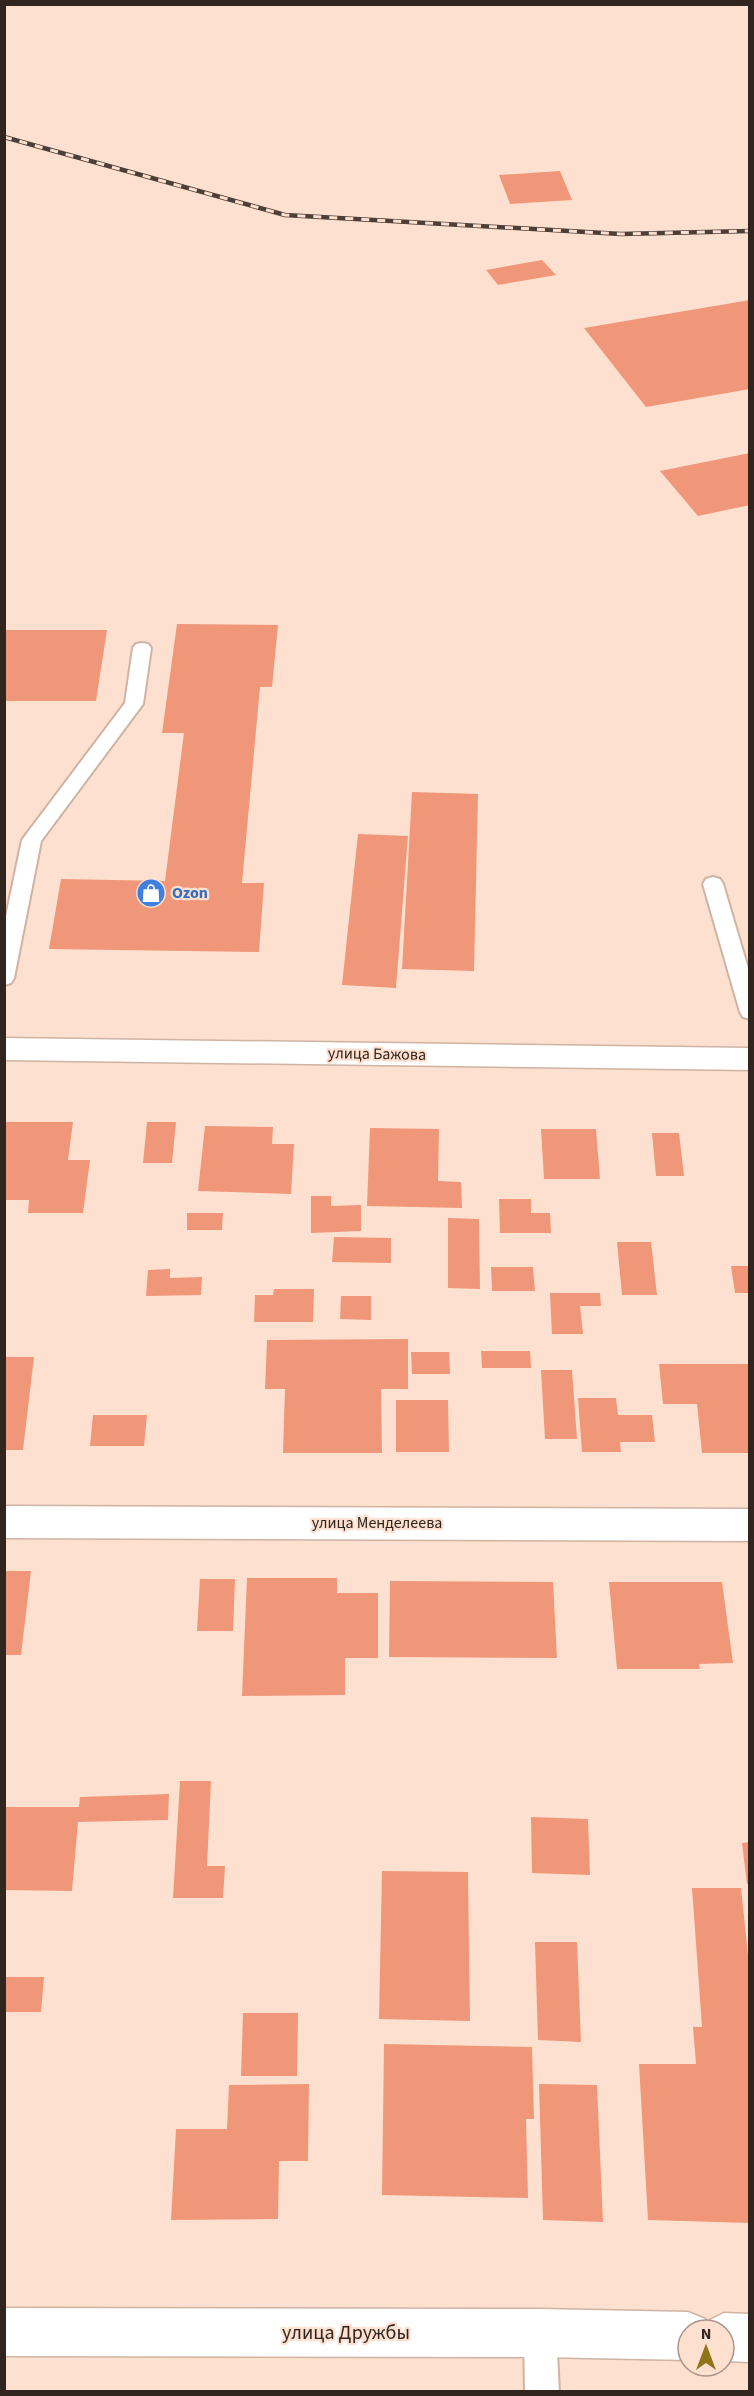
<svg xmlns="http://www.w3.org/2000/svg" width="754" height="2396" font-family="'Source Sans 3',sans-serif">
<rect width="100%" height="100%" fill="#fde0cf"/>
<g fill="#f19779">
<path d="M560,171L572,200L510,204L499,175Z"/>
<path d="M542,260L556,275L498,285L486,270Z"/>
<path d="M750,300V389L646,407L584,328Z"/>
<path d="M750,453V505L698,516L660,471Z"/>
<path d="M177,624L278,625L272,687H260L242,883H264L259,952L49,949L61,879L165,881L184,733H162Z"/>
<path d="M4,630H107L96,701H4Z"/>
<path d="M412,792L478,794L474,971L402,969Z"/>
<path d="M358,834L408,836L396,988L342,985Z"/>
<path d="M4,1122H73L68,1160H90L83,1213H28L29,1200H4Z"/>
<path d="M147,1122H176L172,1163H143Z"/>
<path d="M205,1126L273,1127L272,1144H294L291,1194L198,1191Z"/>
<path d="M370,1128L439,1129L438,1181L461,1182L462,1208L367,1206Z"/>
<path d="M541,1129H596L600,1179H544Z"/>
<path d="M652,1133H679L684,1176H656Z"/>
<path d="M311,1196H331V1206L361,1205V1231L311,1233Z"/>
<path d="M499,1199H531V1213H550L551,1233H500Z"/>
<path d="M187,1213H223L222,1230H187Z"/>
<path d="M448,1218L479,1219L480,1289L448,1288Z"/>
<path d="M334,1237L391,1238V1263L332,1262Z"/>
<path d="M617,1242H651L657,1295H622Z"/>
<path d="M731,1266H750V1293H735Z"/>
<path d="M491,1267H533L535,1291H492Z"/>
<path d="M170,1269V1278L202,1277L201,1295L146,1296L148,1270Z"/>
<path d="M274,1289H314L313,1322H254L255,1295H273Z"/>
<path d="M550,1293H600L601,1306H580L583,1334H552Z"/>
<path d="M341,1296H371V1320L340,1319Z"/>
<path d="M408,1339V1389H381L382,1453H283L285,1389H265L267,1340Z"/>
<path d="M481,1351H530L531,1368H482Z"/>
<path d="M411,1352H449L450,1374H412Z"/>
<path d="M4,1357H34L23,1450H4Z"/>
<path d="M659,1364H750V1453H702L697,1404H663Z"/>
<path d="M541,1370H572L577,1439H545Z"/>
<path d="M578,1398H616L618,1415H652L655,1442H620L621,1452H582Z"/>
<path d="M396,1400H448L449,1452H396Z"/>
<path d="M93,1415H147L144,1446H90Z"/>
<path d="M4,1571H31L21,1655H4Z"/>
<path d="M247,1578H337V1593H378V1658H345V1695L242,1696Z"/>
<path d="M200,1579H235L233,1631H197Z"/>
<path d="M390,1581L553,1582L557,1658L389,1657Z"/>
<path d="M609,1582H722L733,1663L699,1664L700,1669H617Z"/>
<path d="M180,1781H211L207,1866H225L223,1898H173Z"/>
<path d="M169,1794L168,1820L78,1822L72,1891L4,1890V1807H79L80,1797Z"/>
<path d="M531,1817L588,1819L590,1875L532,1873Z"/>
<path d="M750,1842V1884H747L742,1843Z"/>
<path d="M382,1871L468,1872L470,2021L379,2019Z"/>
<path d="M692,1888H741L750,1974V2223L648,2220L639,2064H696L693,2027H702Z"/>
<path d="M535,1942H577L581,2042L538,2040Z"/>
<path d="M4,1977H44L41,2012H4Z"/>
<path d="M243,2013H298L297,2076H241Z"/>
<path d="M384,2044L532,2047L534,2119H526L528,2198L382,2195Z"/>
<path d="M309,2084L308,2161H279L278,2219L171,2220L176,2129H227L229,2085Z"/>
<path d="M539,2084L597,2085L603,2222L543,2220Z"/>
</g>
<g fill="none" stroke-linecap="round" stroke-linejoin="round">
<g stroke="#cfb3a3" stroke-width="4">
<g id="lane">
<path d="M142,643L148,644L151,648L143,704L41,841L14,978L11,983L4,985V926L22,840L125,703L133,648L136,644Z"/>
<path d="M713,877L720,879L723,884L750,975V1019L743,1017L740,1012L703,884L706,879Z"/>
<path d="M540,2317L552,2321L556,2333L559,2392H525L524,2333L528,2321Z"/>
</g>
</g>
<g stroke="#cfb3a3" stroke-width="3">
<g id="street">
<path d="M4,1506L750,1509V1541L4,1538Z"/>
<path d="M4,2308L540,2309L688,2312L705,2319L706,2322L724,2313L750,2314V2362L724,2361V2330H688V2360L540,2357L4,2356Z"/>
</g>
</g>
<g stroke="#cfb3a3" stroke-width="3">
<path id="secondary" d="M4,1038L750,1048V1070L4,1060Z"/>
</g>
<use href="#lane" fill="#fff" fill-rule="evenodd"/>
<use href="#street" fill="#fff" fill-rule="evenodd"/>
<use href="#secondary" fill="#fff" fill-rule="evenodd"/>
<g stroke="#4c3f37" stroke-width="4.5">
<path id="rail" d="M4,137L285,215L621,234L750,231"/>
</g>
<use href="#rail" stroke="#fde0cf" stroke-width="3" stroke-dasharray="8" stroke-linecap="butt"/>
</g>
<defs>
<g id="shop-disc" transform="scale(1.5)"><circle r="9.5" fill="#3f7fe0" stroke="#fde0cf"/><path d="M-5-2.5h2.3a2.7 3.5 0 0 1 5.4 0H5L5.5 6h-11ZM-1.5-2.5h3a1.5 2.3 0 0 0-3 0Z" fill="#fff"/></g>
</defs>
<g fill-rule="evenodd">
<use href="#shop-disc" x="151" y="893"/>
</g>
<g text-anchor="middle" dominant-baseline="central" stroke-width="4.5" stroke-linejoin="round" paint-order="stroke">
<g font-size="16" font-weight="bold" fill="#366cbe" stroke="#fde0cf" text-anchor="start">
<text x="172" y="893">Ozon</text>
</g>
<g font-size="16" fill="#30251f" stroke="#fde0cf">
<text transform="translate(377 1054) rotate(1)">улица Бажова</text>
<text x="377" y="1523">улица Менделеева</text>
</g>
<g font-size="20" fill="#30251f" stroke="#fde0cf">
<text x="346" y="2333">улица Дружбы</text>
</g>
</g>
<rect width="754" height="2396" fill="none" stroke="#30251f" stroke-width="12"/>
<g transform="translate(706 2348)"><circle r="28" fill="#fde0cf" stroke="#ab9589" stroke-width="1.5"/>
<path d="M0-4.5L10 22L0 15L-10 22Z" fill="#8f7419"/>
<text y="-9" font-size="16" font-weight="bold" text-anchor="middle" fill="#30251f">N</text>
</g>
</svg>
